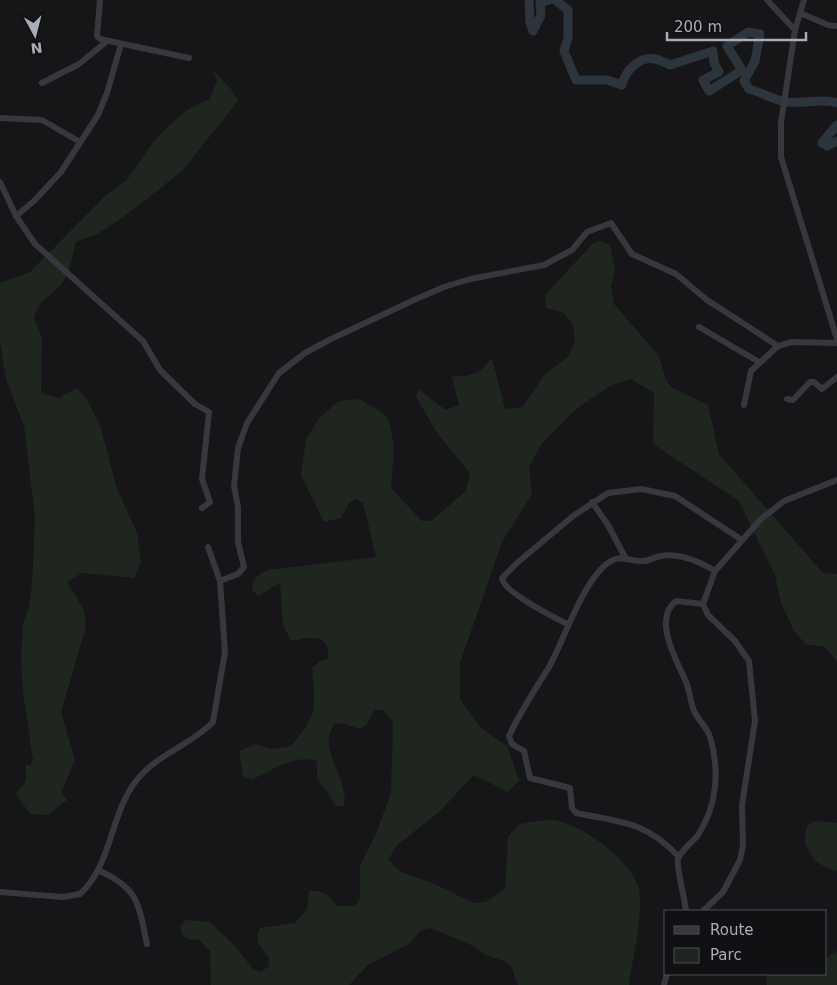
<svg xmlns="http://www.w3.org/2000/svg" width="837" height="985" font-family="'DejaVu Sans',sans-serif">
<rect width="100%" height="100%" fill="#161618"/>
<g fill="#1e261f">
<path d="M213,70L231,89L238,101L182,171L126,215L99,233L76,242C72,258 70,276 57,289C44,302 41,298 34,318L42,338L41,393L59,398L77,388L87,400L100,425L117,489L137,533L141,561L134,578L82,573L67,582L84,610L86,627L61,712L75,760L61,793L67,800L48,815L30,814L16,794L26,781V764L30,766L33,760L23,692L21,659L23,624L29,606L32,585L35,517L24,426L6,379L0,342V283L30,272L107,194L127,180L151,145L162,132L187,110L210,99L217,81Z"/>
<path d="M601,241L610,245L615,270L611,287L614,304L659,356L666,380L671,387L708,405L719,454L823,573L837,574V662L825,647L805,644L793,629L781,603L775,575L739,501L653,444L654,393L631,379L612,385L592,398L573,412L542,443L529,467L532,494L502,542L460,663V699L481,728L507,746L519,780L508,792L474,775L439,812L397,845L388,860L401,872L437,885L473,903L485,902L505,889L508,836L520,824C531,823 547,818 558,821C585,827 629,859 638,886C645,909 632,961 629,985H518L511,966L504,961L488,956L473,946L431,928L421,930L409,944L368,965L349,985H211L210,951L198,939L190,940L182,935L180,927L185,920L210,922L236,947L253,969L261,972L269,966V957C260,947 254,941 260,928L295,923L307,909L309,891C323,889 328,896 338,906H355L360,899V866L376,834L391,793L393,723L383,710H375L366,725L359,729L343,723L335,724C315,747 350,779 344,806H336L317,778V761C294,754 271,771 251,780L243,776L239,751L255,744L272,749L291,746C319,713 315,709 312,668L320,661L328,659C331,631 309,638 291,641L283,625L280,583L258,596L252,590C252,578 258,575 268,570L376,557L363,503L355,499L349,503L341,518L324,522L301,475L306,439L320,417L339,401L359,399L383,413L389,420L394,446L391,488L422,521H431L466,491L470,473L437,433L416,397L418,389L446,410L459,405L452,376C473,377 479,374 492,358L505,409L523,407L544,375L568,357L575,342L573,325L563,312L546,308L545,295L593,243Z"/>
<path d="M816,821L837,823V871C815,866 798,847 808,825Z"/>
<path d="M837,951V985H767L766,974H826V958Z"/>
</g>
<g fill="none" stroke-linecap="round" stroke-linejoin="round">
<g stroke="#2c353c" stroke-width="9">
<path d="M529,0L530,22L533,31L541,15L540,3L549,0"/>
<path d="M555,0L568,10V38L564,51L576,80H607L622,85C625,71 639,56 655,59C660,60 666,63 670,65L713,51L714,63L719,72L703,80L709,91L742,70L727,46L748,32L760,34L755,61L744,81L749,89C761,92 774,100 786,102C802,104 824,98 837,103"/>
<path d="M837,125L822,143L827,146L837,141"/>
</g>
<g stroke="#37383d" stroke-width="6">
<path d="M100,0L97,36L100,39L189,58"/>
<path d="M767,0L795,30"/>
<path d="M804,0L795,30L781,123V157L837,339"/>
<path d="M800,13L828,25L837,26"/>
<path d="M42,83L79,64L106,42"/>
<path d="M0,118L42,120L80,142"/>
<path d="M0,182L16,216L35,244L143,341L160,370L195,404L209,412L202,479L210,502L202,508"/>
<path d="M16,216L34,201L61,172L98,115L107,93L121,44"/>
<path d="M699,327L759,362"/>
<path d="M787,399L793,400L810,382H814L822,389L837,377"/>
<path d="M744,405L751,371L778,346L792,342L837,343"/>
<path d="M592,502L608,525L626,559"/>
<path d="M220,581L238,574L244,567L238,542V507L234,486L238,448L247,423L279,373L305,353L329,340L414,300L444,287L470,279L544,265L572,250L587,232L611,223L632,254L676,274L707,300L778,346"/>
<path d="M703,604L708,615L735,641L749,661L755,721L742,805L743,845L740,860L723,892L703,911"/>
<path d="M567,624C554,617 503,592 502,578L518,562L573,516L608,493L641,489L675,496L742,540"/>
<path d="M679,857C646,821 620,822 576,813L572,808L570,788L530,778L524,751L512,744L509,736C520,712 535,690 549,667C564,641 585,573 613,560C622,555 633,562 643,561C649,561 654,557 661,556C679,553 700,562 715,571"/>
<path d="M98,870C139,889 138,902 147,944"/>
<path d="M0,892L63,897L80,894C112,865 110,814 136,781C157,754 191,745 213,722L225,652L220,581L208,547"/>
<path d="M686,911C685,899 676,867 678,859C681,850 692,843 698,835C717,806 720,770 710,737C707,727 698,720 694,711C690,701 690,691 686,682C677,661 652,619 676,601L703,604L715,571L761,519L784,501L837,480"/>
<path d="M664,985L667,974"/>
</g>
</g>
<rect x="664" y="910" width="162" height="65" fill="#111113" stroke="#4d4f55"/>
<rect x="674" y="926" width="25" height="8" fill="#37383d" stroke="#4d4f55"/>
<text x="710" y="935" font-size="15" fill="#a8adb8">Route</text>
<rect x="674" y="948" width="25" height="15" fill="#1e261f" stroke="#4d4f55"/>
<text x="710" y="960" font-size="15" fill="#a8adb8">Parc</text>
<g transform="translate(35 35) rotate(173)" stroke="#111113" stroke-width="4" paint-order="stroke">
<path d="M0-4L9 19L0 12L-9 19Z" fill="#a8adb8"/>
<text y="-8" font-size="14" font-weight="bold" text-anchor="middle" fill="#a8adb8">N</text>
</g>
<path d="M667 32v8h139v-8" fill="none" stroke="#a8adb8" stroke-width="2.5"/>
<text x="674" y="32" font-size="15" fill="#a8adb8" stroke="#111113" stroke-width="4" paint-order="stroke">200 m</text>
</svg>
